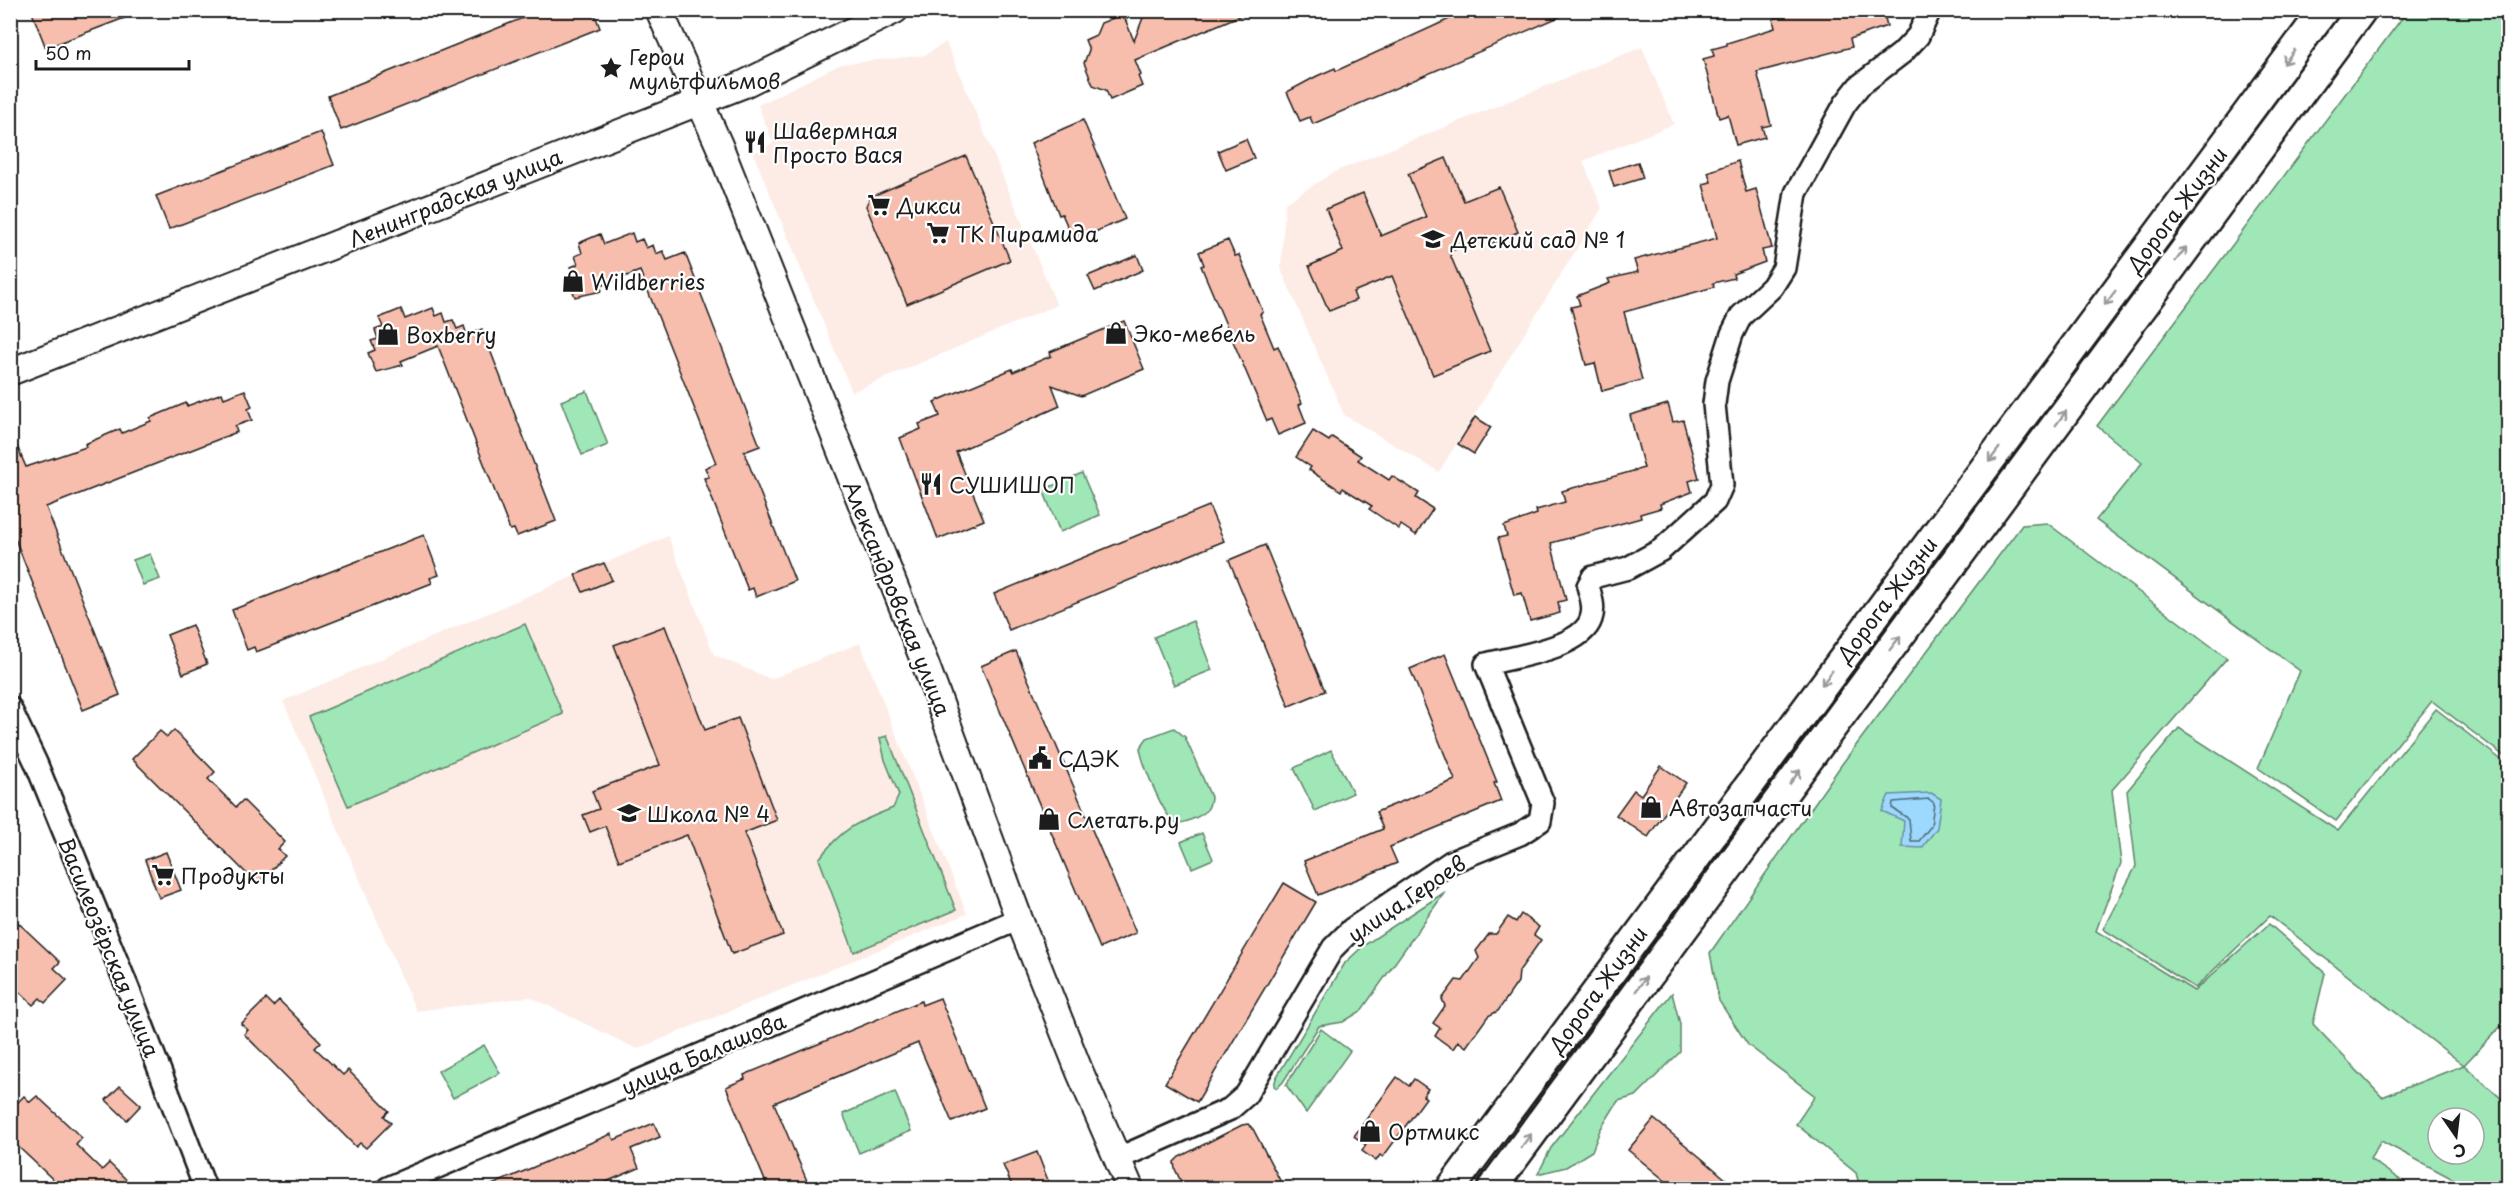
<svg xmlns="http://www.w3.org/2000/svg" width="2519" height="1199" font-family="'Playpen Sans',sans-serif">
<rect width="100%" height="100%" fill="#fff"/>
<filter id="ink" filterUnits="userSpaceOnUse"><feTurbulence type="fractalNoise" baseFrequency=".0167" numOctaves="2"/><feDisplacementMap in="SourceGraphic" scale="12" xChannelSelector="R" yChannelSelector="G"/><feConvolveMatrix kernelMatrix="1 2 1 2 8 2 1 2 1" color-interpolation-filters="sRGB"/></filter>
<g filter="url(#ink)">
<g fill="#fdece6">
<path d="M946,42L1057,305L852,392L753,153L773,143L758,105L841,64L925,55Z"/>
<path d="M1642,47L1674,124L1583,161L1602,208L1439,472L1344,415L1281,269L1285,203L1334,172Z"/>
<path d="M668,536L714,655L771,679L860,643L967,914L637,1049L530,997L416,1011L283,701Z"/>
</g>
<g fill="#9fe7b6" stroke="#5e8269" stroke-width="1.5" fill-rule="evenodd">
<path d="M2408,10L2508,11V759L2432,701L2336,821L2258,768L2300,671L2096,520L2142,463L2097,426Z"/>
<path d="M587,391L608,445L582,455L561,401Z"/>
<path d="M1082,473L1100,515L1060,532L1043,490Z"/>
<path d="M2047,523L2227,658L2112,790L2121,863L2096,931L2194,991L2269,924L2325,973L2313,1024L2382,1097L2464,1065L2270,916L2195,988L2103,929L2136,866L2127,791L2179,728L2338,831L2436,709L2508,765V1027L2503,1024L2464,1065L2503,1100L2508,1102V1188H2470L2381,1141L2370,1159L2412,1188H1860L1856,1173L1796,1124L1815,1096L1748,1045L1719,1001L1710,953L1842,764L2022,525ZM2438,1118H2474V1154H2438Z"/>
<path d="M150,554L160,579L143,585L133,560Z"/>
<path d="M1193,621L1212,670L1174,685L1154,637Z"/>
<path d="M525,624L563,714L348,806L309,717Z"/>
<path d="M1174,728L1185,737L1211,797C1210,809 1206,813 1195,818C1190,820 1183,824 1177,823C1164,820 1142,762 1140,748L1147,738Z"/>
<path d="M887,736L956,910L854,952L819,859C843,827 858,822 893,808L899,795L885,760L880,738Z"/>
<path d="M1331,750L1353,793L1315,811L1294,768Z"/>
<path d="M1202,833L1213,859L1192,868L1181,842Z"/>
<path d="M1445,892L1361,1011L1343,1022L1319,1026L1283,1082L1277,1088L1274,1086L1276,1078L1345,963L1363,946Z"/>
<path d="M1672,993L1680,1024V1052L1636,1096L1618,1101L1600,1130L1592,1151L1566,1167L1538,1174L1551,1148Z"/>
<path d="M1321,1029L1350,1051L1306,1113L1286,1085Z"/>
<path d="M484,1045L500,1073L453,1098L438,1071Z"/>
<path d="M895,1092L911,1131L859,1153L843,1114Z"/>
</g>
<path fill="#9dd9fe" stroke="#698da4" stroke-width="1.5" d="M1931,793L1941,799L1937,828L1922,848L1902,847L1904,821L1882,811L1889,795Z"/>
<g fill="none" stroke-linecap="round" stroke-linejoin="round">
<path stroke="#506876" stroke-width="1.5" d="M1929,799L1934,803L1931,826L1919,841H1911L1909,819L1892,808L1893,802Z"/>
</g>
<g fill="#f7bead" stroke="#1c1c1c" stroke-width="1.5">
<path d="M31,10H139L140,12L46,48Z"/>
<path d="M543,10H593L600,28L341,130L328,96Z"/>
<path d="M1146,10H1251V11L1135,60L1141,75L1138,76L1142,86L1110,100L1106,90L1093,85L1084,63L1089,50L1085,40L1096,35L1101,23L1123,14L1134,41Z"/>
<path d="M1469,10H1575L1313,124L1310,117L1300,121L1287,92L1317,76L1335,68L1336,71Z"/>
<path d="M1804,10H1883L1887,26L1850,39L1852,47L1757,72L1771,125L1762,127L1765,137L1736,145L1728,115L1719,118L1703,59L1714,56L1712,49L1727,45V43L1775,28L1773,19Z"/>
<path d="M1083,120L1125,219L1074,241L1062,214L1059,215L1031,143Z"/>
<path d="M321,132L334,165L169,229L156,196Z"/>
<path d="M1246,139L1254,158L1226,170L1218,151Z"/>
<path d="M966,156L1010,260L907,304L866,206L870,197Z"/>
<path d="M1446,158L1464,201L1499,187L1518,232L1490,244L1487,236L1449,252L1490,351L1433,375L1392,276L1353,292L1356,300L1329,311L1309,266L1343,251L1326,209L1363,193L1381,236L1426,217L1408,174Z"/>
<path d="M1738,161L1746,192L1756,189L1772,248L1762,250L1765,262L1733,274L1734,278L1713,283L1714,287L1624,312L1642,380L1602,391L1595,363L1586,365L1571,307L1580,305L1577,296L1610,283L1608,279L1638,272L1634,260L1717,238L1703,184L1711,182L1708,172Z"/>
<path d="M1638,162L1643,178L1614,187L1609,171Z"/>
<path d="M632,233L635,242L642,239L646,248L653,245L656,254L663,251L667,260L685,253L760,446L744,452L795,581L756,597L753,588L748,590L704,478L709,477L705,468L716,463L640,271L600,286L602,291L575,297L568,278L574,275L571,267L578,264L575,256L582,253L579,243L600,234L604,244Z"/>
<path d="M1228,240L1235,256L1239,255L1263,312L1260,314L1274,348L1278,346L1302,403L1299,405L1306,423L1278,435L1271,419L1267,421L1201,266L1204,265L1199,252Z"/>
<path d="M1137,255L1143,270L1095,291L1088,276Z"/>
<path d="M433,308L436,316L443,313L446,322L453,320L457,329L464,326L467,335L482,329L556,521L517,536L514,529L510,530L438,346L401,361L403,365L376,372L368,353L375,350L371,341L378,339L375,330L383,327L379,318L401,309L405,319Z"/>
<path d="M1124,321L1144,369L1081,396L1052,385L1060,406L956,452L984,520L938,539L900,438L921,429L919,424L940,416L934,402L1012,369L1013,372L1051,356L1050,352Z"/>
<path d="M245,390L252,407L248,409L252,420L235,426L237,432L46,507L120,695L83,710L10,526V430L26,467L86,447L85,444L120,429L122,433L151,421L150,418L186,403L187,406L222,393L224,398Z"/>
<path d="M1668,404L1673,422L1683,420L1699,478L1689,481L1692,492L1660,504L1661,508L1640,514L1641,518L1551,543L1566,600L1558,602L1560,613L1530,621L1522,593L1514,595L1498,538L1507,536L1504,526L1537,514L1536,510L1565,502L1562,491L1644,468L1630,415Z"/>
<path d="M1475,417L1491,427L1474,454L1458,444Z"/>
<path d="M1313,431L1329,441L1332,437L1361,456L1358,460L1389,480L1392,476L1419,493L1416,498L1433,509L1416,535L1401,525L1399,529L1369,509L1372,506L1343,488L1341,491L1309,470L1311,467L1296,457Z"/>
<path d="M1209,506L1224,541L1009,630L994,594Z"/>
<path d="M424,535L439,575L430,578L432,583L256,652L254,647L247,650L232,610Z"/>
<path d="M1265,545L1325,691L1289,706L1229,560Z"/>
<path d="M604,563L612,580L583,592L575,575Z"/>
<path d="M192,625L207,664L183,674L167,635Z"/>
<path d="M665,626L705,730L738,718L777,820L744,833L783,935L732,954L687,835L619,861L605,826L590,832L583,815L599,809L592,791L660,765L614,645Z"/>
<path d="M1016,651L1136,933L1100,948L981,666Z"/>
<path d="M1445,654L1497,782L1494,783L1501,801L1390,847L1397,863L1318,895L1304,861L1383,829L1376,812L1455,780L1410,669Z"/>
<path d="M174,730L215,772L208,779L236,807L243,800L285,842L278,849L285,856L257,884L132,759L160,731L167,737Z"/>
<path d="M1661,766L1686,783L1648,837L1616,815L1634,790L1641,795Z"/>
<path d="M166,852L181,890L159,898L145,860Z"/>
<path d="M1284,883L1316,902L1197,1102L1165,1083Z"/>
<path d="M1521,914L1539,927L1534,935L1541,940L1519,971L1518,982L1498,1011L1488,1016L1466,1047L1458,1041L1453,1049L1435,1036L1440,1028L1433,1023L1445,1006L1442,999L1456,980L1463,981L1479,958L1476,951L1489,934H1496L1508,917L1516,922Z"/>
<path d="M10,915L60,962L54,968L67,980L45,1003L40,998L33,1005L10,983Z"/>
<path d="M940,998L985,1108L952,1122L918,1043L774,1103L810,1188H768L726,1087L745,1079L744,1075L921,1001L922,1005Z"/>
<path d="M266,999L273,1006L279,1000L321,1042L315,1048L343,1075L348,1070L389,1111L384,1116L391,1123L366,1148L360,1143L356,1147L244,1034L248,1030L241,1024Z"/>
<path d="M1397,1077L1409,1086L1414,1079L1428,1089L1423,1096L1426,1098L1383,1157L1380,1155L1376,1161L1362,1151L1366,1145L1354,1136Z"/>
<path d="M120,1086L141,1105L127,1120L106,1100Z"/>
<path d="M24,1096L30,1102L37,1096L82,1138L76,1145L102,1170L109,1163L135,1188H62L10,1139V1110Z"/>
<path d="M1654,1119L1706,1162L1736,1188H1674L1628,1150Z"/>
<path d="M654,1123L660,1137L631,1149L639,1168L606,1182L609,1188H485L611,1134L614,1140Z"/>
<path d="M1248,1124L1253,1129L1284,1188H1184L1175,1169L1174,1162L1179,1157L1242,1125Z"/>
<path d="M1037,1152L1051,1188H1013L1003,1165Z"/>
</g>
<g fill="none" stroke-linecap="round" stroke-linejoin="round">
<g stroke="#1c1c1c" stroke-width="26">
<g id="minor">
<path d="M10,708L36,763L131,996L205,1188"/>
<path d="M1117,1159L1230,1109L1246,1095L1333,948L1352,929L1451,862L1520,834L1540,821L1543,803L1486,664C1514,657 1582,648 1591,619C1595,608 1591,597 1588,586L1593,577L1628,568L1661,550L1715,501L1722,485L1714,404L1717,381L1732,334L1741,316L1772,287L1784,268L1796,193L1845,104L1859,86L1902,53L1918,36L1930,10"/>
<path d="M388,1188L1019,919"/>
</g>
</g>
<g stroke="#1c1c1c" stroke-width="30">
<g id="tertiary">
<path d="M659,10L719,145L925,663L1019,919L1079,1070L1130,1188"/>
<path d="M10,372L742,85L895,10"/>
</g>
</g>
<g stroke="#1c1c1c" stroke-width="33">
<g id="secondary">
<path d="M1451,1188L2324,10"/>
<path d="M1492,1188L2362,10"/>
</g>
</g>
<use href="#minor" stroke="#fff" stroke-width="21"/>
<use href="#tertiary" stroke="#fff" stroke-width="26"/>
<use href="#secondary" stroke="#fff" stroke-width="28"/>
</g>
<defs><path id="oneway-shaft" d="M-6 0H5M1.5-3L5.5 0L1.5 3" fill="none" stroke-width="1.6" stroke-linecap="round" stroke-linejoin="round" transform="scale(1.5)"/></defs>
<g stroke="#999">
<use href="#oneway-shaft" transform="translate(2289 57) rotate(127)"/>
<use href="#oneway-shaft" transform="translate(2181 254) rotate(-53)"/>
<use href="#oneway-shaft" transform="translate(2110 298) rotate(127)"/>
<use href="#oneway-shaft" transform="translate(2061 418) rotate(-54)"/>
<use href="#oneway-shaft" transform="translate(1994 455) rotate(127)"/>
<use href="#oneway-shaft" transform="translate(1895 643) rotate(-53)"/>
<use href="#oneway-shaft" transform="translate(1827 678) rotate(127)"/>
<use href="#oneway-shaft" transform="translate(1795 777) rotate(-53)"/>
<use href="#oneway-shaft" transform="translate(1641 984) rotate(-54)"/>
<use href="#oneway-shaft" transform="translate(1526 1141) rotate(-54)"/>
</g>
</g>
<defs>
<g id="sight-bare" transform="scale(1.8)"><path d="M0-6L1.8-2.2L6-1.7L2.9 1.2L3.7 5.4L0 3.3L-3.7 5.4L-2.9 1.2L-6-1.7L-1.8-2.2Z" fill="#1c1c1c" stroke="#fff" stroke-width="2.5" paint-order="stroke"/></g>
<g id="restaurant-bare" transform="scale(1.8)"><path d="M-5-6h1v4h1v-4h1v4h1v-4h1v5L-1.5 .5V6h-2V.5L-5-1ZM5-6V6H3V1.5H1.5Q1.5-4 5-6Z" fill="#1c1c1c" stroke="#fff" stroke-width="2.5" paint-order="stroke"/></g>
<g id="supermarket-bare" transform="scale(1.8)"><path d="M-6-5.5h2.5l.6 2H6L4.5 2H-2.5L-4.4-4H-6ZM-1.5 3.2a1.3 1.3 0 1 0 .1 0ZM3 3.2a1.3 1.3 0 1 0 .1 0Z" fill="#1c1c1c" stroke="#fff" stroke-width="2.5" paint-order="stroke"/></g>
<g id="school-bare" transform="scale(1.8)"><path d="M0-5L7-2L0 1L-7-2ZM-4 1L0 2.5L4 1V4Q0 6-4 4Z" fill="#1c1c1c" stroke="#fff" stroke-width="2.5" paint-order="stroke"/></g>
<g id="shop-bare" transform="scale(1.8)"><path d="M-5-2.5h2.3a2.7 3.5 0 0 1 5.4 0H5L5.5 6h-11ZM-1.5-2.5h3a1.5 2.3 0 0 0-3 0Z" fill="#1c1c1c" stroke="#fff" stroke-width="2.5" paint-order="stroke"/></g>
<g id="civic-bare" transform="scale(1.8)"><path d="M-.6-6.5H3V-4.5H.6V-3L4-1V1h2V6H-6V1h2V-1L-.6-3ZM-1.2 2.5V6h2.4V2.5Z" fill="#1c1c1c" stroke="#fff" stroke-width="2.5" paint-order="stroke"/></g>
</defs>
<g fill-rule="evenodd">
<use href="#sight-bare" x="611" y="68"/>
<use href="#restaurant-bare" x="755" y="142"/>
<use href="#supermarket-bare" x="879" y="205"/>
<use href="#supermarket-bare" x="938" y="233"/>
<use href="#school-bare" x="1433" y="239"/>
<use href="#shop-bare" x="573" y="281"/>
<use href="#shop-bare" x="1116" y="333"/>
<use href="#shop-bare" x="388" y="334"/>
<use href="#restaurant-bare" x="931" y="484"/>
<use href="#civic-bare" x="1040" y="758"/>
<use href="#shop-bare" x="1651" y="807"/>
<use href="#school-bare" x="629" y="813"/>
<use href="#shop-bare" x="1049" y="819"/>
<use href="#supermarket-bare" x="163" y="875"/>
<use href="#shop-bare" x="1370" y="1131"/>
</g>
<g text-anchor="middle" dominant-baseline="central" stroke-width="4.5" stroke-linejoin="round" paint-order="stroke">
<g font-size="21" fill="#1c1c1c" stroke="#fff" text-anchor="start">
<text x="629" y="56">Герои<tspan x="629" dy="24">мультфильмов</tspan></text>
<text x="773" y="130">Шавермная<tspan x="773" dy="24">Просто Вася</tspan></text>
<text x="897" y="205">Дикси</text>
<text x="956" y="233">ТК Пирамида</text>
<text x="1451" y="239">Детский сад № 1</text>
<text x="591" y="281">Wildberries</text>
<text x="1134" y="333">Эко-мебель</text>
<text x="406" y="334">Boxberry</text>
<text x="949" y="484">СУШИШОП</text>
<text x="1058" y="758">СДЭК</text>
<text x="1669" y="807">Автозапчасти</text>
<text x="647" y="813">Школа № 4</text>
<text x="1067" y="819">Слетать.ру</text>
<text x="181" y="875">Продукты</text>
<text x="1388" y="1131">Ортмикс</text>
</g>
<g font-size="21" fill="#1c1c1c" stroke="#fff">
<text transform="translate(455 197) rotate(-22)">Ленинградская улица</text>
<text transform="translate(2176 209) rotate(-53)">Дорога Жизни</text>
<text transform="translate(898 598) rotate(68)">Александровская улица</text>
<text transform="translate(1886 599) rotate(-53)">Дорога Жизни</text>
<text transform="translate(1406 898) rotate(-34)">улица Героев</text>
<text transform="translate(110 947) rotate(68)">Василеозёрская улица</text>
<text transform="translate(1597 989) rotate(-54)">Дорога Жизни</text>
<text transform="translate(703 1053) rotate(-23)">улица Балашова</text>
</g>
</g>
<rect width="2519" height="1199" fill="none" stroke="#fff" stroke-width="36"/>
<rect x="18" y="18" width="2483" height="1163" fill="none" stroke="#1c1c1c" stroke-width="2" filter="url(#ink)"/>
<g transform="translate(2456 1136) rotate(166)"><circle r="28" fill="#ffffff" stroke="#a4a4a4" stroke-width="1.5"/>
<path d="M0-4.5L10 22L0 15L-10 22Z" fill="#1c1c1c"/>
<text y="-9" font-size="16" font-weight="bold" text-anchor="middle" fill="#1c1c1c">С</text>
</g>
<path d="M36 60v9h153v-9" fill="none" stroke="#1c1c1c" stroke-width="3"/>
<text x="45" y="60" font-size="18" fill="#1c1c1c" stroke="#ffffff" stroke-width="4.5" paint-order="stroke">50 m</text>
</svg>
